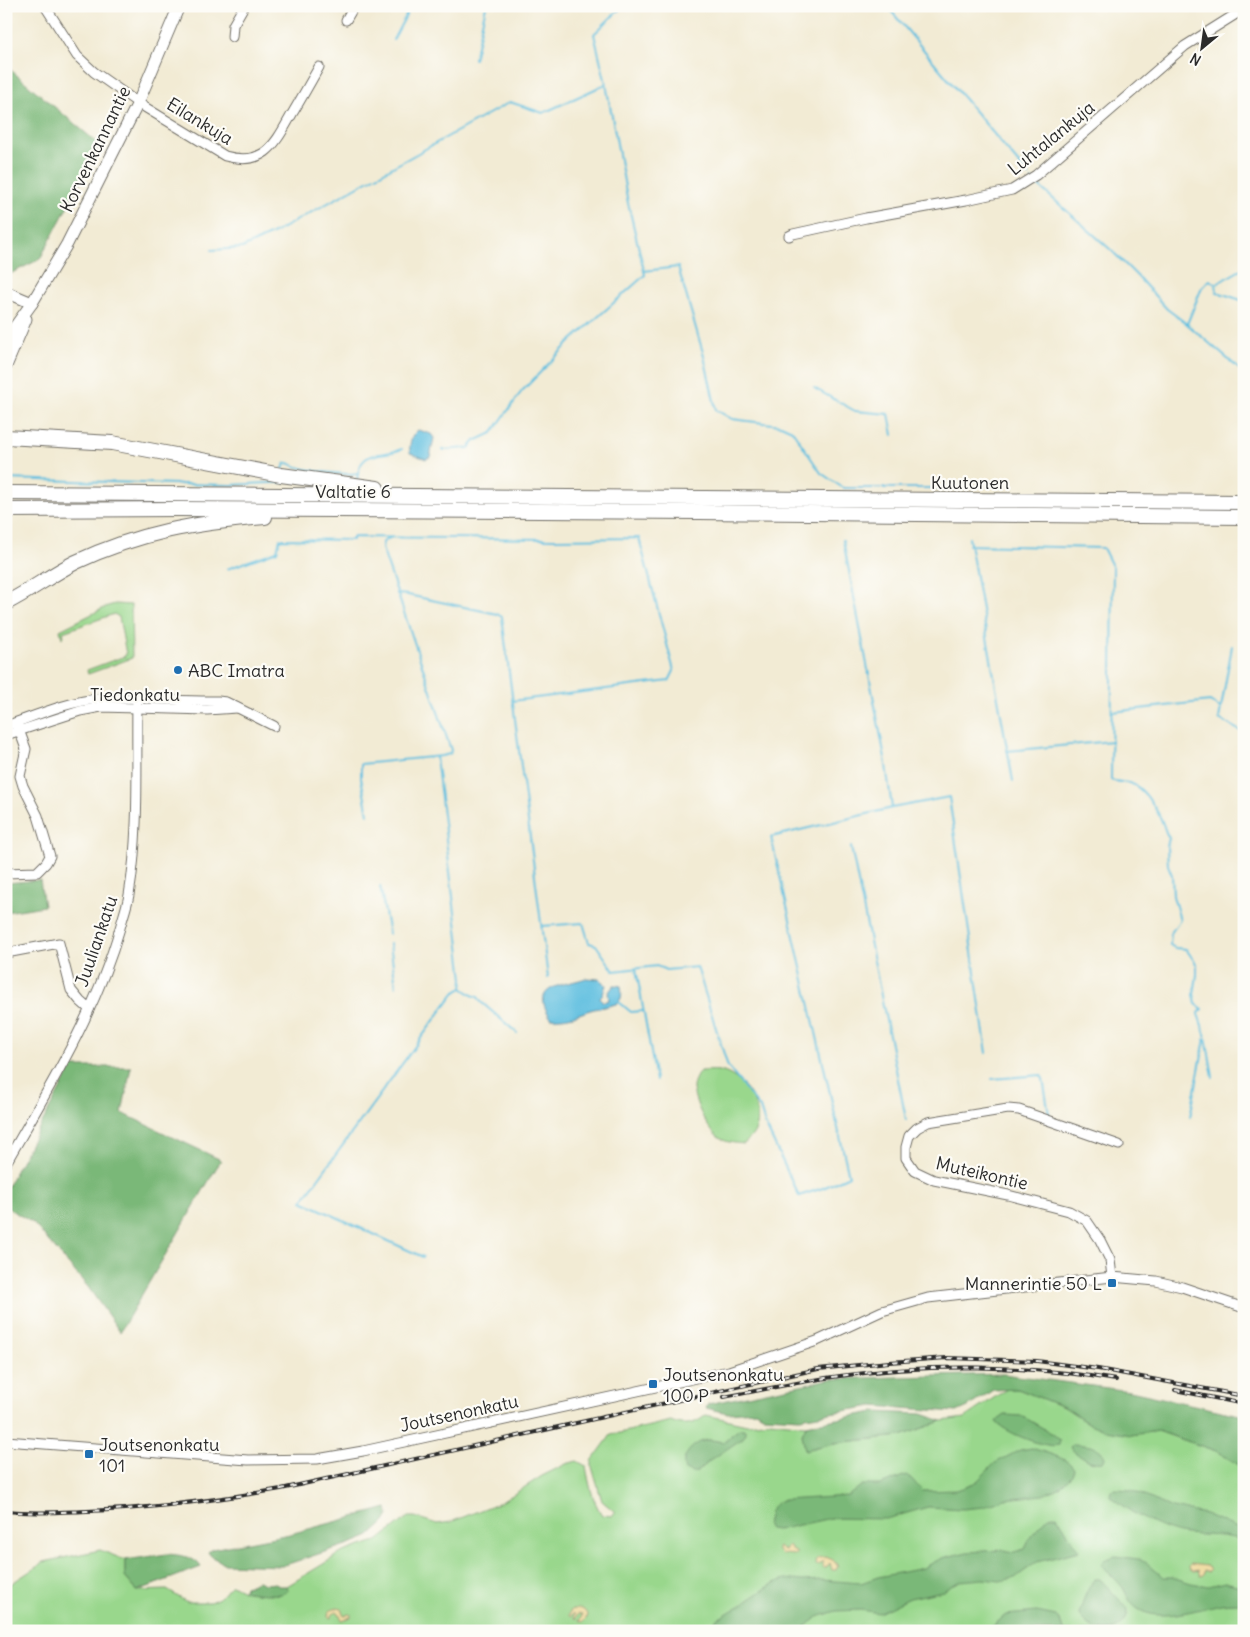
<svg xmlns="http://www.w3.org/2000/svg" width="1250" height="1637" font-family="Delius,sans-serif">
<rect width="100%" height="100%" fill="#fdfcf7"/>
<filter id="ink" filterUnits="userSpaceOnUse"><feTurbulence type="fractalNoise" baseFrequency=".02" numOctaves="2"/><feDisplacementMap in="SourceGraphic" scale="10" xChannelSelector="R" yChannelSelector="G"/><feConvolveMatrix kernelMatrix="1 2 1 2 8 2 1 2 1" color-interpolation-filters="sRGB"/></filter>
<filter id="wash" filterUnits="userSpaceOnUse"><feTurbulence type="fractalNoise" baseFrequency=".0096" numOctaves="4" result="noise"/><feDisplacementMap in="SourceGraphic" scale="20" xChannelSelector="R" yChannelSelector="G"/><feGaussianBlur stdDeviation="1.12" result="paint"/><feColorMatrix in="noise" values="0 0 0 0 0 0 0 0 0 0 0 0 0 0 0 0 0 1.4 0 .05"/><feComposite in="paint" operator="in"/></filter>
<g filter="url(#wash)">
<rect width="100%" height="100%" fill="#f2ebd4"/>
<g fill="#99d78c" stroke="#62815c" fill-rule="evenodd">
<path d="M115,604L131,605L132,658L88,674L87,670L125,656L126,654L119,617L114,614L63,632L64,636L62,638L60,630L108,606Z"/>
<path d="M700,1071C706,1071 713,1070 720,1071C742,1076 761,1102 757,1125C756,1132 750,1139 744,1144C737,1143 728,1143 721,1139C708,1132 695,1104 693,1089C693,1082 696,1077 700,1071Z"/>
<path d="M1007,1389H1018L1066,1408L1090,1424L1131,1435L1157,1431L1216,1451L1244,1468V1631H1065L1056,1616L1006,1615L987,1631H6V1587L44,1562L100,1550L125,1560V1577L137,1591L167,1590L187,1602H210L219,1598L232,1585C246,1593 246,1592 262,1592C274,1592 277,1596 288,1590L287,1586L343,1552L379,1540L408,1517H415L437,1524L451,1522L503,1501L542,1476L566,1464L577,1461L586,1466C589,1483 592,1500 602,1515L612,1516L615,1512L602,1501L592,1467V1461L611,1435L671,1421C684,1427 696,1424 706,1415L747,1424L770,1421L806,1425L802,1434L805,1450L834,1443L901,1436L942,1421L964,1418ZM734,1433L711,1460L697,1472L704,1441L710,1440L723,1442Z"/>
</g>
<g fill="#7ab878" stroke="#527252">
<path d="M6,66L100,145L40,259L6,276Z"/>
<path d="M40,880L44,906L6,912V883Z"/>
<path d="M72,1067H131L122,1113L221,1160L120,1332L88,1287L33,1223L6,1207V1189Z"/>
<path d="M1003,1374L1130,1391L1244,1416V1468L1216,1451L1158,1431L1131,1435L1106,1431L1090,1424L1066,1408L1018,1389L993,1390L968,1407L957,1412L873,1406L800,1418L765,1416L755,1411L728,1413L706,1408L708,1404L830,1379Z"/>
<path d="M874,1412L922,1414L942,1421L901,1436L834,1443L805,1450L802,1434L806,1425Z"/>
<path d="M1005,1415L1022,1416L1053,1434L1060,1440L1059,1445C1046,1449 1007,1433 997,1423L998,1420Z"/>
<path d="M739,1429H744L746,1433L743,1438L711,1460L697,1472L692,1473L685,1470C679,1456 696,1439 711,1440C715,1440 718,1442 723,1442Z"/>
<path d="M1073,1444C1084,1445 1102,1445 1105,1458L1103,1462C1090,1464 1081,1457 1071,1449L1070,1447Z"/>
<path d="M1032,1448C1045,1453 1068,1457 1074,1469L1072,1475L1060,1487L1043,1495L1005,1499L984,1507L963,1509L928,1507L886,1519L831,1518L777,1530L770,1529L767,1526C770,1512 769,1505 784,1500L848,1496L862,1485H880L906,1475C914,1479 916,1486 923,1491L957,1490L974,1484L995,1463L1020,1450Z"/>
<path d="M1116,1489L1131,1490L1172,1508L1205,1514L1244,1531V1541C1225,1534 1206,1536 1186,1534C1163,1532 1127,1511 1110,1496L1111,1490Z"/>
<path d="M387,1508L389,1515L385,1522L370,1536L358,1541L282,1566L225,1564L211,1556L208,1552L212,1549L290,1534Z"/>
<path d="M1049,1516H1057L1079,1551L1037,1562L1015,1578L1000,1581L983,1579L960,1581L943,1591L910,1598L879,1613L861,1610L836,1611L818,1617L808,1624L803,1631H711L716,1620L741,1605L774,1583L785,1579L802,1581L822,1580L861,1583L878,1577L923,1568L942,1558L967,1552L1002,1550L1014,1552L1025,1549L1031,1536Z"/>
<path d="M167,1554C179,1555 194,1556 201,1567L137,1591L125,1577V1560Z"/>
<path d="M1115,1556L1138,1559L1147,1563L1163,1577H1172L1191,1583L1208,1586L1225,1582L1244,1587V1603C1236,1603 1228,1603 1221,1604C1198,1609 1159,1623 1138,1609C1128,1603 1127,1592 1120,1584C1114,1577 1107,1572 1101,1565L1104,1560Z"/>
<path d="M1095,1579H1100L1128,1609C1127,1637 1091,1635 1079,1615C1082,1603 1087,1588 1095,1579Z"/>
<path d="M258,1581L265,1584L276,1583L278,1586H287L288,1590C285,1593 286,1593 281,1594C276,1595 249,1593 243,1591L245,1586Z"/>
<path d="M1037,1612L1056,1616L1065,1631H987L1006,1615Z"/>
</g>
<g fill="#eeda9e" stroke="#8c8264">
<path d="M788,1545L790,1546L791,1550L796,1552V1555L781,1554L778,1551V1547L785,1550Z"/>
<path d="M826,1557L833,1560L838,1566L836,1570H832L830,1563L826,1568H823V1561L818,1565H816L815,1561L818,1558Z"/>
<path d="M1191,1564L1207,1566L1211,1570L1209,1572L1204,1570L1203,1575L1200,1576L1198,1570L1194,1571L1190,1570L1189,1566Z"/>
<path d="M337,1608L341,1609L344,1615L351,1614V1617L342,1620L339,1613L336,1611L333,1614L331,1618L328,1617L329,1611Z"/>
<path d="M578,1608L584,1610L587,1614L586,1619L583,1622L579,1621L582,1616L581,1614H578L575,1619L574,1618V1613L570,1617L569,1615L571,1610Z"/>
</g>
<g fill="#62c0e0" stroke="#467686">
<path d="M418,430L431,434L434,438L430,457L426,459L410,453C409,445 411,435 418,430Z"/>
<path d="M586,978L599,979L606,985L603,994L600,997L603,1002L609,1000L608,993L614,985L621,986C622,994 623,999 616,1004C606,1007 596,1008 587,1011C575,1016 565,1019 551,1018C528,985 563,986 586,978Z"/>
</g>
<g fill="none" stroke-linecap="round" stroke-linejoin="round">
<g stroke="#62c0e0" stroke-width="2">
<path d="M887,6L1029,176"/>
<path d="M393,40L411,6"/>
<path d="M474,59L486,6"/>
<path d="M1032,180L1111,250L1137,276L1167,309L1187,324L1244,373"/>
<path d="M212,250L242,248L274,233L510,102L543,113L606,84"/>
<path d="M644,271L678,267L704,356L716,410L732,419L781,425L792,430L821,473L843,488H961"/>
<path d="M1216,284L1244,268"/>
<path d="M1187,324L1202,287L1210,280L1216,284L1217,292L1244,301"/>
<path d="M814,388L855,411L889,414L893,435"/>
<path d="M442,450L469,448L475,441L492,433L522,391L572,340L645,275L628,203L606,84L594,34L623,6"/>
<path d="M283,469L285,464L289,463C299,470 345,476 358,473"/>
<path d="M6,479L177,484L232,485L285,482"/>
<path d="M357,480C360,447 380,458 402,449"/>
<path d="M969,538L1013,781"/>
<path d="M843,540L885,758L892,808"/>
<path d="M969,545L1103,548L1113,568L1111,780C1118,783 1127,781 1134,785C1145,790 1159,813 1163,824C1165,829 1166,834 1169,838L1167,847L1168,865L1172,875L1173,896L1180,920L1171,933L1170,945L1175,948L1186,949L1197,965V975L1194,994L1196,1004L1203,1009L1198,1014L1206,1037L1213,1077"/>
<path d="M227,569L277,551L280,539L353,540V537L555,539L639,538L674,671L669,681L512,701"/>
<path d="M397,594L408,595L497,614L502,617L548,978"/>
<path d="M1232,646L1219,719L1244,733"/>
<path d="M1112,712L1210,701L1220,708"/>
<path d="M1007,751L1112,741"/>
<path d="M368,814L361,778V764L441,756L450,754L451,750L382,548L383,542L390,538"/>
<path d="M851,847L906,1119"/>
<path d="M380,886L389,934"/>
<path d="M542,926L583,923L589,943L596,945L614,971L657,966L666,970L697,967L728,1067L760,1108L765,1124L799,1196L823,1188L849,1176L771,837L892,808L949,797L987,1053"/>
<path d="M390,944L396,986"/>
<path d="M636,969L656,1080"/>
<path d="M462,988L472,995L478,997L481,1002L517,1033"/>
<path d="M619,1002L631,1012L643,1011"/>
<path d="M992,1079L1041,1075L1043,1079L1049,1114"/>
<path d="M1190,1117L1205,1039"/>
<path d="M423,1257L302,1201L454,993L462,988L463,979L436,757"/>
</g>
</g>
</g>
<g filter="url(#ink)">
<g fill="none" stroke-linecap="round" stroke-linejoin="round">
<g stroke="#716e66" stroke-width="11">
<g id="minor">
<path d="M45,6L77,56L94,72L138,103L225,156C265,167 275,144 292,114C301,99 310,83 319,67"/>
<path d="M346,20L354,6"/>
<path d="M232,37L233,25L244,6"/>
<path d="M789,236L793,234L866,218L966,200L1012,190L1036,175L1185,46L1244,9"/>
<path d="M6,726C32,717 72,700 99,699C139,696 179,702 218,701L226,702L274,726"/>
<path d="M6,735L80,711L101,707L207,710L237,708"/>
<path d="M6,873L37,872L46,863L50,856L38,816L23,786L20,776L26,749L18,727"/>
<path d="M6,953L59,943L71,990L80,1001L89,1009"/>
<path d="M6,1163C49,1088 96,1012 120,928C123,917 127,906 129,895C140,831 136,764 137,699"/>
<path d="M1112,1277L1110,1260L1100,1240L1087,1221L1069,1211L1008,1195L934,1180L915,1171L906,1158V1147L909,1136L917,1128L928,1122L1008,1109L1019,1110L1119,1145"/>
<path d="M6,1441L248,1460L317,1459L363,1451L729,1371L817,1341L882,1311L928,1298L1112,1277L1156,1281L1182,1287L1244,1308"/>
</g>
</g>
<g stroke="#716e66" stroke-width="13">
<g id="major">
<path d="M6,292L32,303"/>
<path d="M6,345L14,328L32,303L67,244L138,103L179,6"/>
<path d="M6,366L26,319"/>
</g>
</g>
<g stroke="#716e66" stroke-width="16">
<g id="highway">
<path d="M6,437L112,443L281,475L377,488"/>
<path d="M6,493L1244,502"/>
<path d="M6,510L178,509L699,512L1244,517"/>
<path d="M6,603C30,591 52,574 76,562C140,532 195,523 265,517"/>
</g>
</g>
<use href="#minor" stroke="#fff" stroke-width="9"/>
<use href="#major" stroke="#fff" stroke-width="11"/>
<use href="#highway" stroke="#fff" stroke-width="14"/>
<g stroke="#2b2b2b" stroke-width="4">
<g id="rail">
<path d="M1175,1390L1244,1404"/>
<path d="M724,1397C763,1390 801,1381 840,1376C929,1363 1028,1365 1116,1380"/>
<path d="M6,1511C33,1514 60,1512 87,1511C152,1509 216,1500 281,1489L818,1369L889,1362L947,1358L1037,1361L1098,1369L1244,1396"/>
</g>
</g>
<use href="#rail" stroke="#fdfcf7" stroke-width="2" stroke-dasharray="5.5" stroke-linecap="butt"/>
</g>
</g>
<g fill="#1f6fb2" stroke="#fdfcf7" stroke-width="2">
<circle cx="178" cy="670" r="5"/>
<rect x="1107" y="1278" width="10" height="10" rx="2.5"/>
<rect x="648" y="1379" width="10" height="10" rx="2.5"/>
<rect x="84" y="1449" width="10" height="10" rx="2.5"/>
</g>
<g text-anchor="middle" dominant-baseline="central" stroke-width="4.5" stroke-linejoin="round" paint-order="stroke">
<g font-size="18" fill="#2b2b2b" stroke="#fdfcf7">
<text transform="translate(200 121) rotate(31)">Eilankuja</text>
<text transform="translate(1051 138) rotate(-39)">Luhtalankuja</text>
<text transform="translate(95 149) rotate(-64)">Korvenkannantie</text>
<text x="970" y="482">Kuutonen</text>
<text x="353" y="491">Valtatie 6</text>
<text x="135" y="694">Tiedonkatu</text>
<text transform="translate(96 941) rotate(-71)">Juuliankatu</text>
<text transform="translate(982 1173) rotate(13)">Muteikontie</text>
<text transform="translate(459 1413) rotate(-12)">Joutsenonkatu</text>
</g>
<g font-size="18" fill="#2b2b2b" stroke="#fdfcf7" text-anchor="start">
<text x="188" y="670">ABC Imatra</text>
<text x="1102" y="1283" text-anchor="end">Mannerintie 50 L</text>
<text x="663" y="1374">Joutsenonkatu<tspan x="663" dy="21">100 P</tspan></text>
<text x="99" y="1444">Joutsenonkatu<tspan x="99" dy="21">101</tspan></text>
</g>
</g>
<rect width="1250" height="1637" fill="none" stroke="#fdfcf7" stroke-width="25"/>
<g transform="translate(1202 48) rotate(209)" stroke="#fdfcf7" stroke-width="4" paint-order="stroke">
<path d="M0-4L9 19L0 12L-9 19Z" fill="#2b2b2b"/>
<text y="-8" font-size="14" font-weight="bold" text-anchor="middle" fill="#2b2b2b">N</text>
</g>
</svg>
